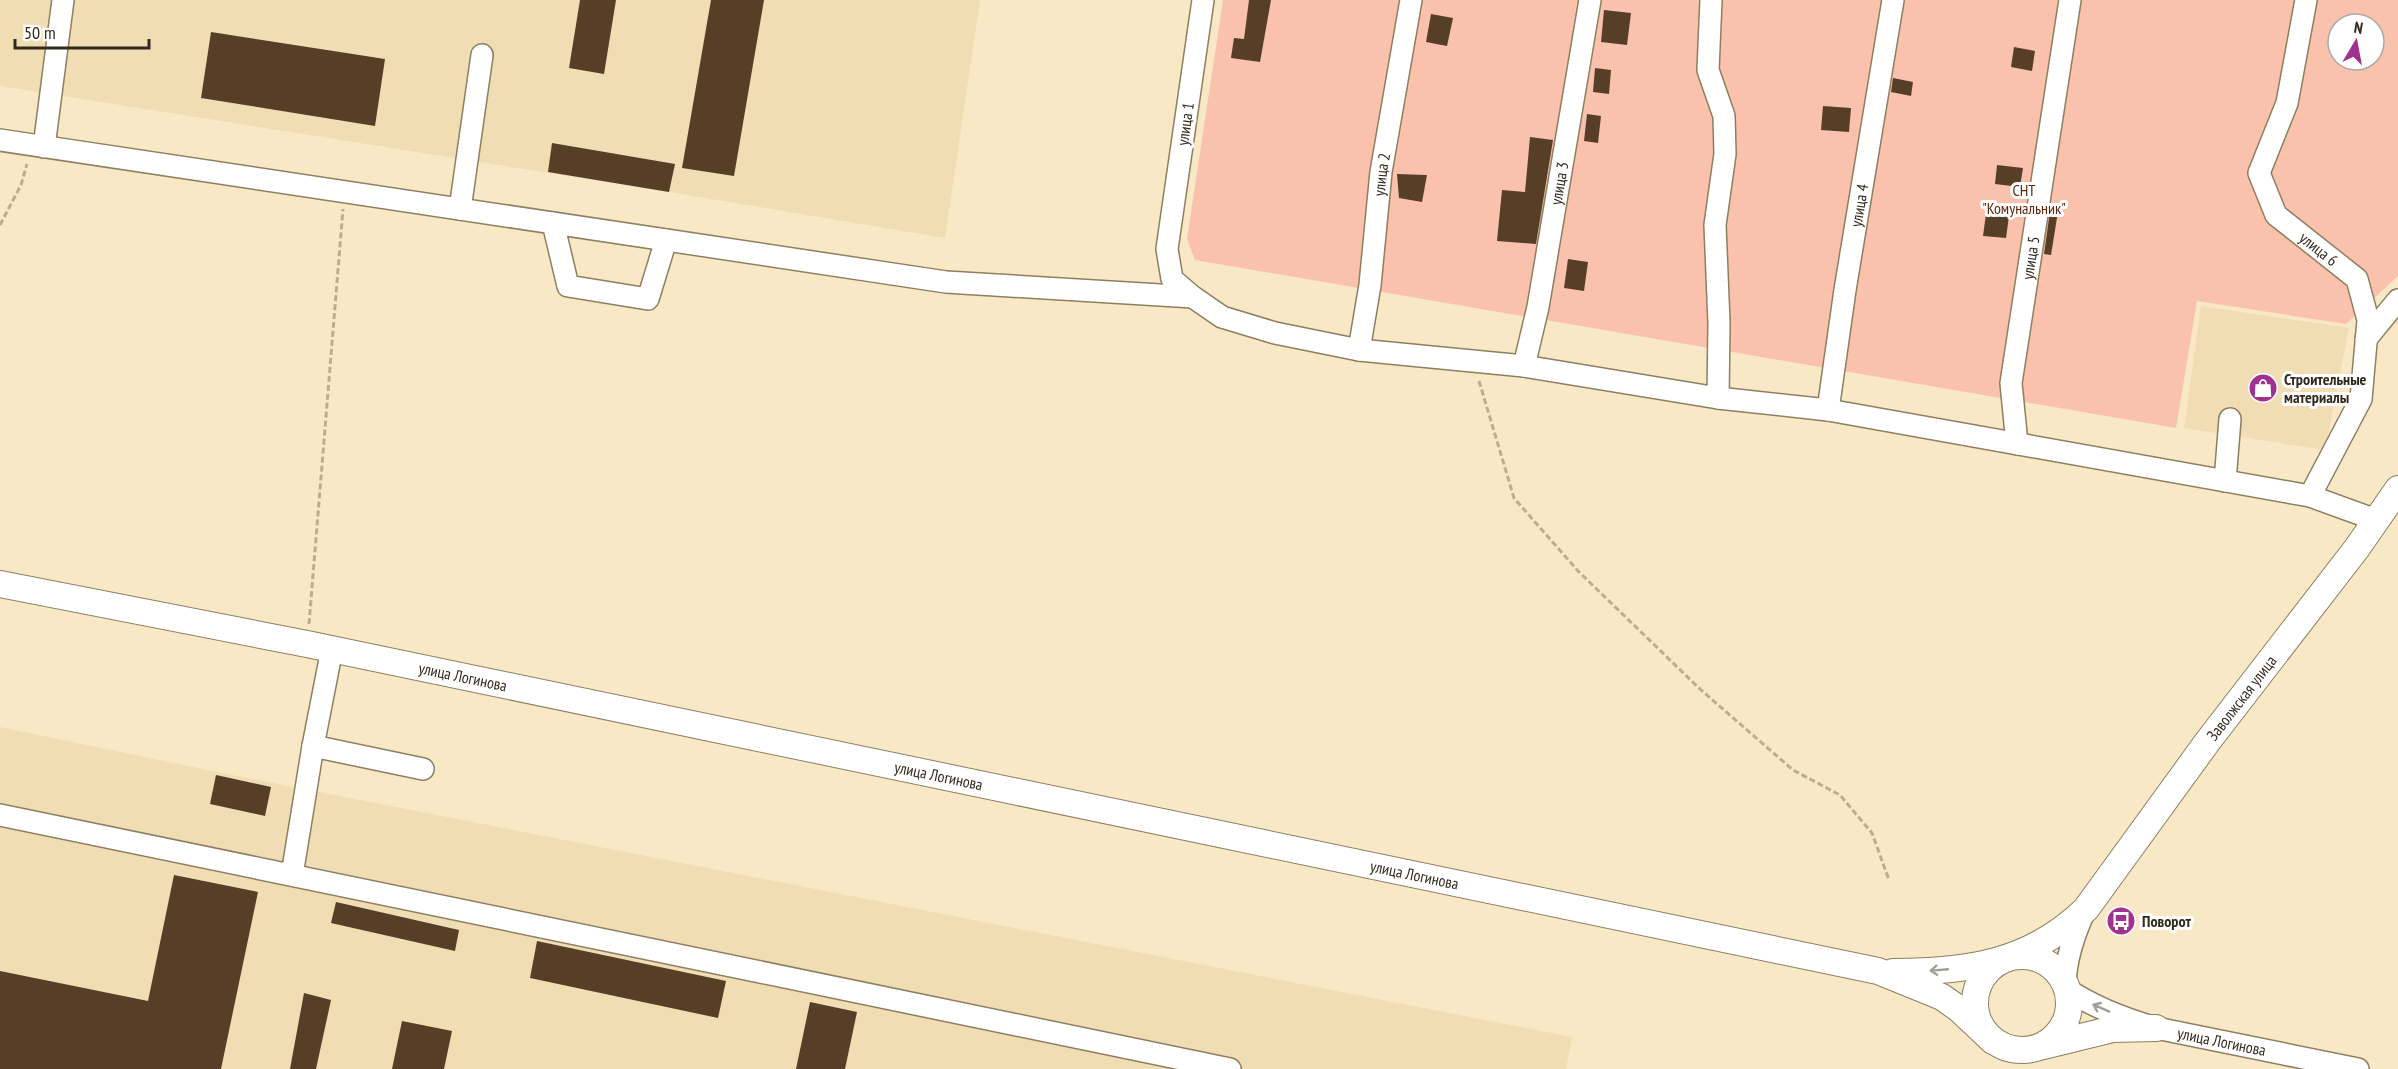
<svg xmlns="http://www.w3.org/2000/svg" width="2398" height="1069" font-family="'PT Sans Narrow',sans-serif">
<rect width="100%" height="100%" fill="#f8e8c5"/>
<g fill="#f0ddb4">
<path d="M0,0H980L945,238L669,192L0,86Z"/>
<path d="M2201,306L2349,328L2325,450L2184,428Z"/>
<path d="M0,727L227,774L1572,1037L1566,1069H0Z"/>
</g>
<path fill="#fac1ac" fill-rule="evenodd" d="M1223,0H2398V276L2346,324L2197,301L2176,428L1195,260L1187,239ZM2338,24H2374V60H2338Z"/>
<g fill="#563e27">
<path d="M580,0H616L604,74L569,68Z"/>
<path d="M711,0H764L734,176L682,168Z"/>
<path d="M1249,0H1271L1260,62L1231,58L1234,38L1244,39Z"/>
<path d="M1604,10L1631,13L1627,45L1601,42Z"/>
<path d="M1431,14L1453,18L1447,46L1426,42Z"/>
<path d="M211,32L385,59L375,126L201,98Z"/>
<path d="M2014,47L2035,51L2032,71L2011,67Z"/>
<path d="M1595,68L1611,70L1609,94L1593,92Z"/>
<path d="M1893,78L1913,82L1911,96L1891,92Z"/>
<path d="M1823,106L1851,108L1849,132L1821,130Z"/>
<path d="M1587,114L1601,116L1598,143L1584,141Z"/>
<path d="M1530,137L1553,140L1536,244L1497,241L1502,190L1525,192Z"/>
<path d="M552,143L675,164L669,192L548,172Z"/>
<path d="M1997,165L2023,168L2020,187L1995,184Z"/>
<path d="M1397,174L1427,175L1422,202L1399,198Z"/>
<path d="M2051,204L2059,205L2051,255L2044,254Z"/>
<path d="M1986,214L2009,216L2006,238L1983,236Z"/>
<path d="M1568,259L1588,262L1584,291L1564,288Z"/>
<path d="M216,775L271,787L265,816L210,804Z"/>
<path d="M174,875L258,892L221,1069H0V971L148,1001Z"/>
<path d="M336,902L459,930L455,951L331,923Z"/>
<path d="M537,941L726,981L718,1018L530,978Z"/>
<path d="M304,993L331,1000L316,1069H290Z"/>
<path d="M810,1002L857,1012L845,1069H796Z"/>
<path d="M402,1021L452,1031L444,1069H392Z"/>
</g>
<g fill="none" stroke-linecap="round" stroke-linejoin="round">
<g stroke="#8d7f5f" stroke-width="24">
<g id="minor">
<path d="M1203,0L1167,249L1172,279L1193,297L1222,317L1275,333L1359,350L1524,366L1718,398L1828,410L2310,496L2376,520"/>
<path d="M1711,0L1708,70L1724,116L1725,154L1715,225L1719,323L1718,398"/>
<path id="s1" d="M2306,0L2287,103L2259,173L2276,215L2357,279L2368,320L2361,399L2310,496"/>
<path d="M0,140L946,282L1193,297"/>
<path d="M44,147L63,0"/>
<path d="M460,209L482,55"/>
<path d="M553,223L568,286L648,299L666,240"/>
<path d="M2366,339L2398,300"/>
<path id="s2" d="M1359,350L1370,285L1381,172L1411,0"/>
<path id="s3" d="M1524,366L1538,307L1590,0"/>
<path id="s4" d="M1828,410L1845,290L1893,0"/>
<path id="s5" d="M2017,444L2011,383L2070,0"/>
<path d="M2225,481L2230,419"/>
<path d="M313,746L423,769"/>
<path d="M0,815L1230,1069"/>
<path d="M292,875L313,746L332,649"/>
<path id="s6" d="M2085,910C2074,935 2065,960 2065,988C2093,1007 2124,1019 2156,1028L2358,1069"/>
</g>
</g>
<g stroke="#8d7f5f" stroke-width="28">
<g id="major">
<path id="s7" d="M0,584L307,644L1878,971L1942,997L1959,1009L1993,1041"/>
<circle cx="2022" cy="1003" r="47"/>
<path id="s8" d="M1893,972C1967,972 2031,963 2086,909L2208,741L2357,548L2398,489"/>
<path d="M2044,1046L2113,1029L2156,1028"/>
</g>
</g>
<g stroke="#baad91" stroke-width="3" stroke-dasharray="6 3" stroke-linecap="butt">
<path d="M0,225L21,185L27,164"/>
<path d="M1479,381L1514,498L1578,571L1701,690L1793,770L1840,795L1872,833L1889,880"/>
<path d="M309,624L343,209"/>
</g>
<use href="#minor" stroke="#fff" stroke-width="21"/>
<use href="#major" stroke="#fff" stroke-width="26"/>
</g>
<defs><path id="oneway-shaft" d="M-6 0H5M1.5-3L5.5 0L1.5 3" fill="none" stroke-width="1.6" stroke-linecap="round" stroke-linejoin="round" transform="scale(1.5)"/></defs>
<g stroke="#a29f99">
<use href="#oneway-shaft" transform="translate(1939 970) rotate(175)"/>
<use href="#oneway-shaft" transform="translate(2101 1008) rotate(-156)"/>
</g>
<defs>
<g id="shop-disc" transform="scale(1.5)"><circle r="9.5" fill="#9f3291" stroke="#fff"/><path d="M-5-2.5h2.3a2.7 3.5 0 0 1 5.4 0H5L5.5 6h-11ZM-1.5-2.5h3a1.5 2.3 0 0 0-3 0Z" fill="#fff"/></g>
<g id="bus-disc" transform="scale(1.5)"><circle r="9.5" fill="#9f3291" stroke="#fff"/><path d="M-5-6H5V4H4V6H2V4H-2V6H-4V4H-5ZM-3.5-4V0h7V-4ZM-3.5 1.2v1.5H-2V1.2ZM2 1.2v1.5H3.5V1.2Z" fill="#fff"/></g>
</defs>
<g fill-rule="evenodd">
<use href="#shop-disc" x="2263" y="388"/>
<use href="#bus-disc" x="2121" y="921"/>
</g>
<g text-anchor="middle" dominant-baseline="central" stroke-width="6" stroke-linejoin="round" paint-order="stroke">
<g font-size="16" fill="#302a1d" stroke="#fff">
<text transform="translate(1185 124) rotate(-82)">улица 1</text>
<text stroke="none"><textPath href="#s2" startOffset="177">улица 2</textPath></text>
<text stroke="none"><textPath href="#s3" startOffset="186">улица 3</textPath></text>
<text stroke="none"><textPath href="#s4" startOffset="207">улица 4</textPath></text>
<text stroke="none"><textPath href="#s1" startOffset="280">улица 6</textPath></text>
<text stroke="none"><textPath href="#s5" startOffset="188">улица 5</textPath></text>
<text stroke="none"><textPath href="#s7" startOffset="472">улица Логинова</textPath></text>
<text stroke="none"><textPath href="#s8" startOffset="471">Заволжская улица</textPath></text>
<text stroke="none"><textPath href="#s7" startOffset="958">улица Логинова</textPath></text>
<text stroke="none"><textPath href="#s7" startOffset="1444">улица Логинова</textPath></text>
<text stroke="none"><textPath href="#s6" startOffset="248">улица Логинова</textPath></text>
</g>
<g font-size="16" fill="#5f250d" stroke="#fff">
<text x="2024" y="190">СНТ<tspan x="2024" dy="18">"Комунальник"</tspan></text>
</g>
<g font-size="16" font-weight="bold" fill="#302a1d" stroke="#fff" text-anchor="start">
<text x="2284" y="379">Строительные<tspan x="2284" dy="18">материалы</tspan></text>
<text x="2142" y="921">Поворот</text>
</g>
</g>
<g transform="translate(2356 42) rotate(10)"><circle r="28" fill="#ffffff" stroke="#acaaa5" stroke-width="1.5"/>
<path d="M0-4.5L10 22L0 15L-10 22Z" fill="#9f3291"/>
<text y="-9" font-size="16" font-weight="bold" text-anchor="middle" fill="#302a1d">N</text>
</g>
<path d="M15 39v9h134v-9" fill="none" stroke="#302a1d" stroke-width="3"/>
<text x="24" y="39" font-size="18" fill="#302a1d" stroke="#ffffff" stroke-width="4.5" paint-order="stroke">50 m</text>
</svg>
